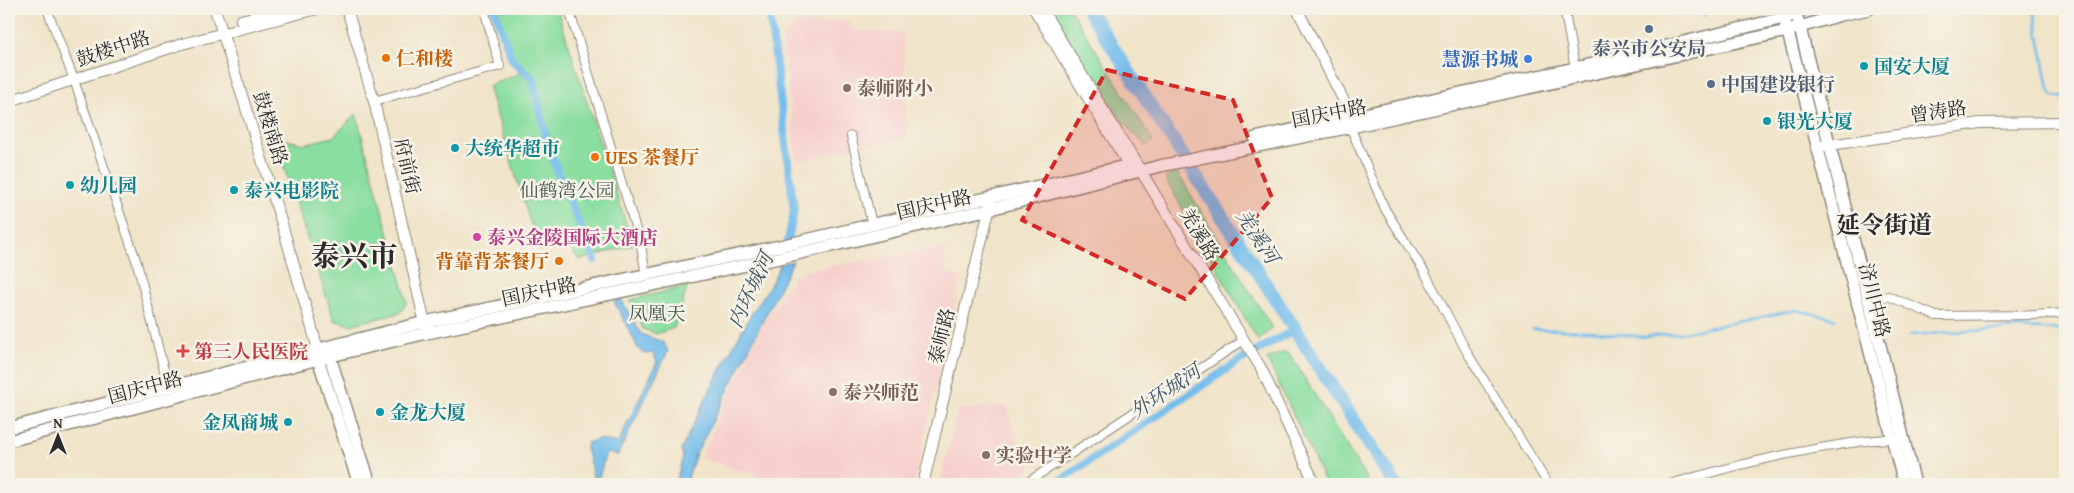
<svg xmlns="http://www.w3.org/2000/svg" width="2074" height="493" font-family="'Gentium Book Plus','Noto Serif SC',serif">
<rect width="100%" height="100%" fill="#f7f3e8"/>
<filter id="ink" filterUnits="userSpaceOnUse"><feTurbulence type="fractalNoise" baseFrequency=".02" numOctaves="2"/><feDisplacementMap in="SourceGraphic" scale="10" xChannelSelector="R" yChannelSelector="G"/><feConvolveMatrix kernelMatrix="1 2 1 2 8 2 1 2 1" color-interpolation-filters="sRGB"/></filter>
<filter id="wash" filterUnits="userSpaceOnUse"><feTurbulence type="fractalNoise" baseFrequency=".0096" numOctaves="4" result="noise"/><feDisplacementMap in="SourceGraphic" scale="20" xChannelSelector="R" yChannelSelector="G"/><feGaussianBlur stdDeviation="1.12" result="paint"/><feColorMatrix in="noise" values="0 0 0 0 0 0 0 0 0 0 0 0 0 0 0 0 0 1.4 0 .05"/><feComposite in="paint" operator="in"/></filter>
<g filter="url(#wash)">
<rect width="100%" height="100%" fill="#f0e4c9"/>
<g fill="#f7d0cd">
<path d="M849,21L855,31L903,33L907,138L849,148L799,161L795,153L783,37L793,24Z"/>
<path d="M946,247V272L961,278L914,484H784L700,458L762,325L795,275L814,269Z"/>
<path d="M1006,405L1019,443L1032,467L1008,484H939L958,410Z"/>
</g>
<g fill="#89dea0" stroke="#5a8466">
<path d="M498,9H557L633,245L579,260L567,244L539,251L488,86L519,74Z"/>
<path d="M1050,9H1070L1153,141L1146,146C1108,110 1077,54 1050,9Z"/>
<path d="M356,114L407,302L400,313L350,325L334,320L274,137L304,144L333,137Z"/>
<path d="M1177,172L1272,328L1258,341L1165,178Z"/>
<path d="M688,286L674,328L656,334L643,329L630,300Z"/>
<path d="M1282,353H1289L1370,484H1326L1267,359Z"/>
</g>
<g fill="#74bdec" stroke="#50748c">
<path d="M793,261L695,456L686,484H675L683,457L681,450C701,407 723,364 746,323C758,303 772,286 780,264Z"/>
<path d="M621,299L641,334L663,342L668,351L618,455L608,453L605,456L597,484H592L594,479L586,448L587,443L598,439L618,443L657,362L653,353L644,354L639,350L614,301Z"/>
</g>
<g fill="none" stroke-linecap="round" stroke-linejoin="round">
<g stroke="#74bdec" stroke-width="2.5">
<path d="M1703,9L1704,16"/>
<path d="M2034,9L2049,89L2053,96L2065,98"/>
<path d="M1533,329L1590,331L1644,337L1687,332L1796,310L1836,319"/>
<path d="M1909,335L2017,328L2065,330"/>
</g>
<g stroke="#74bdec" stroke-width="8">
<path d="M494,9L512,60L533,79L545,134L559,177L595,260"/>
<path d="M769,9L794,210L787,246"/>
<path d="M1055,484L1239,361L1296,329"/>
</g>
<path stroke="#74bdec" stroke-width="14" d="M1088,9L1395,484"/>
</g>
</g>
<g filter="url(#ink)">
<g fill="none" stroke-linecap="round" stroke-linejoin="round">
<g stroke="#8e887a" stroke-width="10">
<g id="minor">
<path d="M47,9L74,80L137,263L168,386"/>
<path d="M569,9L641,246L646,275"/>
<path d="M1551,9L1565,13L1575,68"/>
<path d="M374,101L500,66L484,9"/>
<path d="M1349,124L1385,209L1425,273L1468,354L1548,484"/>
<path d="M851,136L872,224"/>
<path d="M1868,301L1888,296L1936,316L2033,315L2065,313"/>
<path d="M1025,484L1244,340"/>
<path d="M1670,484C1743,463 1820,444 1896,438"/>
</g>
</g>
<g stroke="#8e887a" stroke-width="12">
<g id="tertiary">
<path d="M215,9L282,224L318,349"/>
<path d="M347,9L374,101L426,328"/>
<path d="M1034,9L1132,171"/>
<path d="M1042,9L1261,368L1315,484"/>
<path d="M1297,9L1345,103L1346,118"/>
<path d="M241,20L286,9"/>
<path d="M9,101L182,44L317,9"/>
<path d="M1823,146L1980,123L2065,122"/>
<path d="M923,484L991,202"/>
</g>
</g>
<g stroke="#8e887a" stroke-width="14">
<g id="secondary">
<path d="M1782,9L1904,484"/>
<path d="M1798,20L1915,484"/>
<path d="M1255,138L1575,68L1784,18L1796,14L1803,9"/>
<path d="M318,353V359L359,484"/>
<path d="M325,354L330,357L370,484"/>
<path d="M9,428L425,322L780,246L1134,164"/>
<path d="M9,441L318,359L427,333L779,258L990,209L1160,166L1351,127L1787,31L1840,15L1869,9"/>
</g>
</g>
<use href="#minor" stroke="#fff" stroke-width="8"/>
<use href="#tertiary" stroke="#fff" stroke-width="10"/>
<use href="#secondary" stroke="#fff" stroke-width="11"/>
</g>
</g>
<path fill="#d62828" fill-opacity="0.2" stroke="#d62828" stroke-width="4" stroke-dasharray="10 6" stroke-linejoin="round" d="M1107,70L1233,100L1272,198L1185,299L1022,220Z"/>
<g fill="#5c6f8a" stroke="#f7f3e8" stroke-width="2">
<circle cx="1649" cy="29" r="5"/>
<circle cx="1711" cy="84" r="5"/>
</g>
<g fill="#e8710a" stroke="#f7f3e8" stroke-width="2">
<circle cx="386" cy="58" r="5"/>
<circle cx="595" cy="157" r="5"/>
<circle cx="559" cy="261" r="5"/>
</g>
<circle fill="#3f7fe0" stroke="#f7f3e8" stroke-width="2" cx="1528" cy="59" r="5"/>
<g fill="#0f9aa8" stroke="#f7f3e8" stroke-width="2">
<circle cx="1864" cy="66" r="5"/>
<circle cx="1767" cy="121" r="5"/>
<circle cx="455" cy="148" r="5"/>
<circle cx="70" cy="185" r="5"/>
<circle cx="234" cy="190" r="5"/>
<circle cx="380" cy="412" r="5"/>
<circle cx="288" cy="422" r="5"/>
</g>
<g fill="#8d6e63" stroke="#f7f3e8" stroke-width="2">
<circle cx="847" cy="88" r="5"/>
<circle cx="833" cy="392" r="5"/>
<circle cx="986" cy="455" r="5"/>
</g>
<circle fill="#d1479c" stroke="#f7f3e8" stroke-width="2" cx="477" cy="237" r="5"/>
<path fill="#e0444e" stroke="#f7f3e8" stroke-width="2" d="M180.5 343.5h5v5h5v5h-5v5h-5v-5h-5v-5h5z"/>
<g text-anchor="middle" dominant-baseline="central" stroke-width="5" stroke-linejoin="round" paint-order="stroke">
<g font-size="19" fill="#2b2b2b" stroke="#f7f3e8">
<text transform="translate(113 48) rotate(-18)">鼓楼中路</text>
<text transform="translate(1938 111) rotate(-8)">曾涛路</text>
<text transform="translate(1329 113) rotate(-11)">国庆中路</text>
<text transform="translate(271 128) rotate(73)">鼓楼南路</text>
<text transform="translate(408 166) rotate(77)">府前街</text>
<text transform="translate(934 204) rotate(-13)">国庆中路</text>
<text transform="translate(1200 234) rotate(59)">羌溪路</text>
<text transform="translate(539 291) rotate(-12)">国庆中路</text>
<text transform="translate(1875 300) rotate(76)">济川中路</text>
<text transform="translate(941 336) rotate(-76)">泰师路</text>
<text transform="translate(145 387) rotate(-15)">国庆中路</text>
</g>
<g font-size="19" font-weight="bold" fill="#4e5e75" stroke="#f7f3e8">
<text x="1649" y="48">泰兴市公安局</text>
<text x="1721" y="84" text-anchor="start">中国建设银行</text>
</g>
<g font-size="19" font-weight="bold" fill="#c56008" stroke="#f7f3e8" text-anchor="start">
<text x="396" y="58">仁和楼</text>
<text x="605" y="157">UES 茶餐厅</text>
<text x="549" y="261" text-anchor="end">背靠背茶餐厅</text>
</g>
<g font-size="19" font-weight="bold" fill="#366cbe" stroke="#f7f3e8" text-anchor="end">
<text x="1518" y="59">慧源书城</text>
</g>
<g font-size="19" font-weight="bold" fill="#0d838f" stroke="#f7f3e8" text-anchor="start">
<text x="1874" y="66">国安大厦</text>
<text x="1777" y="121">银光大厦</text>
<text x="465" y="148">大统华超市</text>
<text x="80" y="185">幼儿园</text>
<text x="244" y="190">泰兴电影院</text>
<text x="390" y="412">金龙大厦</text>
<text x="278" y="422" text-anchor="end">金凤商城</text>
</g>
<g font-size="19" font-weight="bold" fill="#785e54" stroke="#f7f3e8" text-anchor="start">
<text x="857" y="88">泰师附小</text>
<text x="843" y="392">泰兴师范</text>
<text x="996" y="455">实验中学</text>
</g>
<g font-size="19" fill="#425848" stroke="#f7f3e8">
<text x="567" y="190">仙鹤湾公园</text>
<text x="657" y="313">凤凰天</text>
</g>
<g font-size="19" font-weight="bold" fill="#b23c85" stroke="#f7f3e8" text-anchor="start">
<text x="487" y="237">泰兴金陵国际大酒店</text>
</g>
<g font-size="19" font-weight="bold" fill="#be3a42" stroke="#f7f3e8" text-anchor="start">
<text x="194" y="351">第三人民医院</text>
</g>
<g font-size="20" font-style="italic" fill="#415765" stroke="#f7f3e8">
<text transform="translate(1258 236) rotate(57)">羌溪河</text>
<text transform="translate(750 290) rotate(-65)">内环城河</text>
<text transform="translate(1165 391) rotate(-34)">外环城河</text>
</g>
<g font-size="24" font-weight="bold" fill="#2b2b2b" stroke="#f7f3e8">
<text x="1884" y="224">延令街道</text>
</g>
<g font-size="29" font-weight="bold" fill="#2b2b2b" stroke="#f7f3e8">
<text x="354" y="255">泰兴市</text>
</g>
</g>
<rect width="2074" height="493" fill="none" stroke="#f7f3e8" stroke-width="30"/>
<g transform="translate(58 436)" stroke="#f7f3e8" stroke-width="4" paint-order="stroke">
<path d="M0-4L9 19L0 12L-9 19Z" fill="#2b2b2b"/>
<text y="-8" font-size="14" font-weight="bold" text-anchor="middle" fill="#2b2b2b">N</text>
</g>
</svg>
